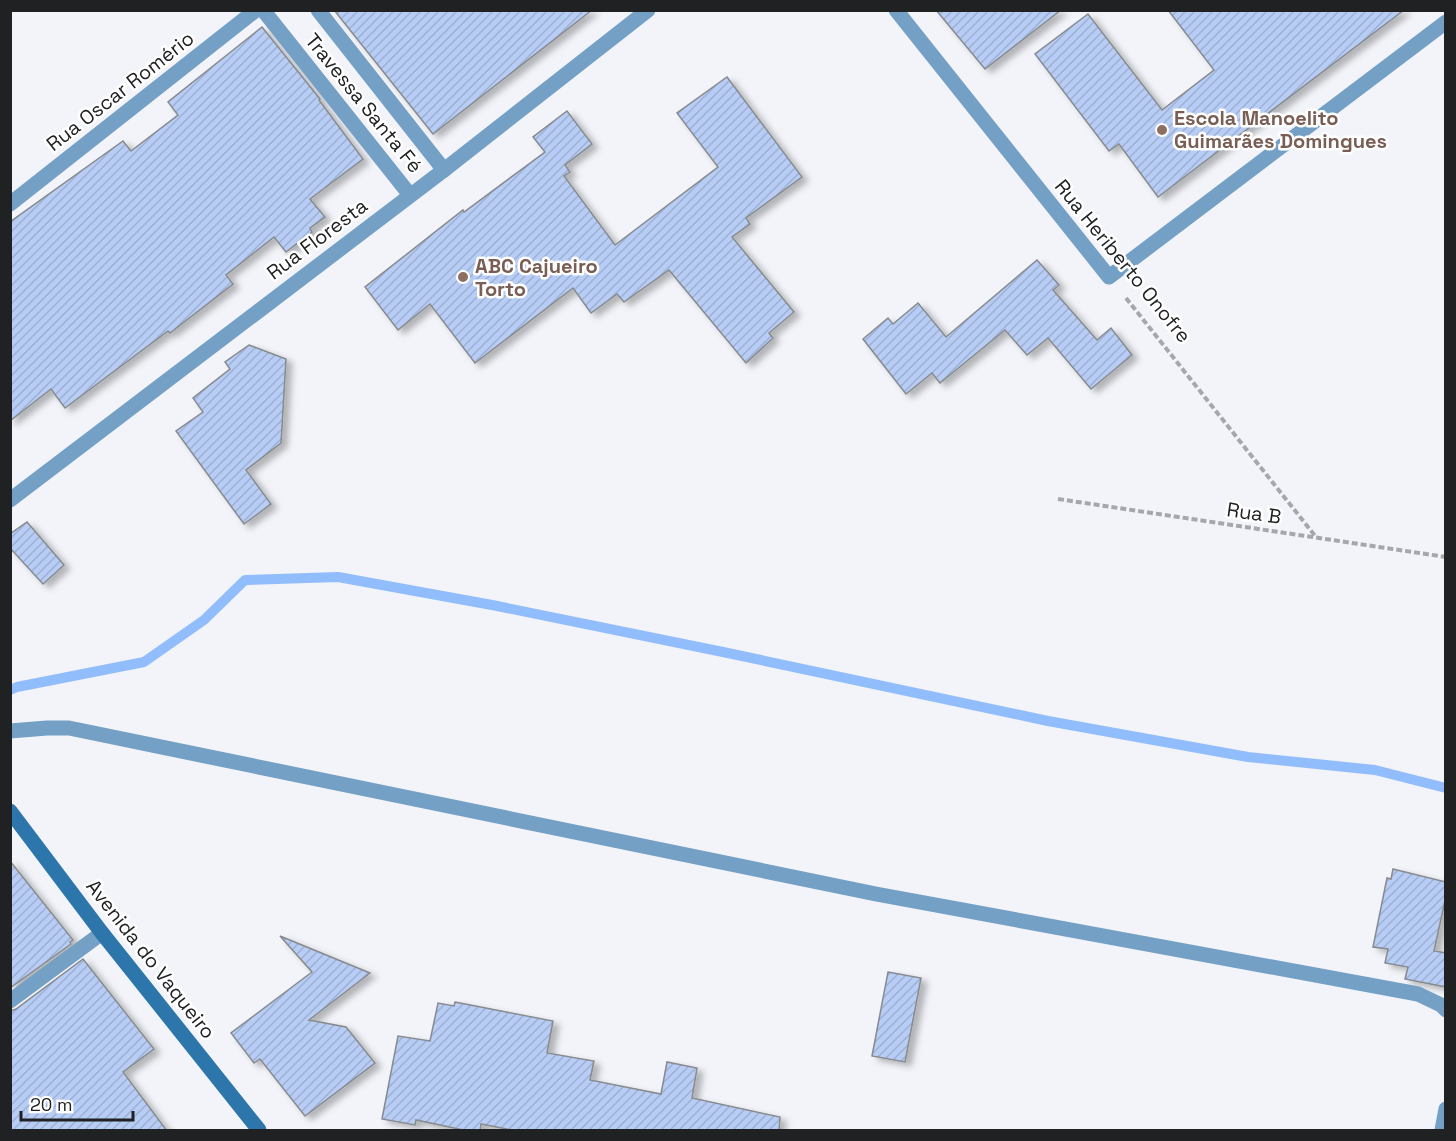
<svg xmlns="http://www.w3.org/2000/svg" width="1456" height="1141" font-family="'Space Grotesk',sans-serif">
<defs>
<pattern id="building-hatch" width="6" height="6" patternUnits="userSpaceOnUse" patternTransform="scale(1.5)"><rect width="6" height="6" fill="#b8cdf5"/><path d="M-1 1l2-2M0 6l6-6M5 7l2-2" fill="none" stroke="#9eb0d2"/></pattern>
<filter id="shadow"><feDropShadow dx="6" dy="4" stdDeviation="3" flood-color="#0004"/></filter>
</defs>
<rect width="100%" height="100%" fill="#f2f4f9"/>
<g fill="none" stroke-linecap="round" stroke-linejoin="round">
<path stroke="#92bdfc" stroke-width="10" d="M10,690L17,687L144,662L204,620L245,580L338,577L492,605L723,652L1048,721L1248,757L1375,770L1446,788"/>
</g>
<g fill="url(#building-hatch)" stroke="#878a8e" stroke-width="1.5" filter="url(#shadow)">
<path d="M334,10H592L433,134Z"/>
<path d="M936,10H1061L985,69Z"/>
<path d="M1168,10H1404L1158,197L1119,144L1109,151L1035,54L1088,14L1162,110L1214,70Z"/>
<path d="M262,27L320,99L319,100L363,159L310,199L325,217L310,228L312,232L286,252L274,237L226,275L233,284L170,333L168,331L65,408L51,389L10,421V222L123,141L131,151L178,115L168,102Z"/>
<path d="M727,77L802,177L746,218L750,224L732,237L794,312L769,333L773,338L746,363L669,270L624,302L617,294L591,313L573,288L475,363L430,304L398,330L365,287L463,210L464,212L545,152L533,137L567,111L592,144L565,165L570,172L564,176L615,245L718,167L677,113Z"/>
<path d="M1037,260L1059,285L1053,290L1097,340L1111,328L1132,355L1091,389L1048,338L1027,355L1005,330L940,383L932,373L906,394L863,339L888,318L893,324L918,303L946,337Z"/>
<path d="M249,345L286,359L281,443L246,470L271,504L244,524L176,431L203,412L193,398L230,369L225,362Z"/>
<path d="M27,522L64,565L43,584L10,548V534Z"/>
<path d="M10,861L73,940L70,942L71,944L10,988Z"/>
<path d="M1393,869L1446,882V896L1434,951L1446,953V987L1405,979L1408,967L1385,963L1388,949L1373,947L1387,878L1391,879Z"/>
<path d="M280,936L370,973L309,1020L346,1027L375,1063L305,1116L260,1059L254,1063L231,1033L312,972Z"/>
<path d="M83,959L154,1049L123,1072L167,1131H10V1011L16,1009Z"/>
<path d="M888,972L921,978L905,1062L872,1056Z"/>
<path d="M455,1002L553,1021L547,1053L594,1061L590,1080L661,1094L667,1062L697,1068L692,1098L780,1117L779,1131H517L481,1124L480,1131H468L416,1120L415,1125L382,1119L398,1036L430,1041L438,1003L454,1006Z"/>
</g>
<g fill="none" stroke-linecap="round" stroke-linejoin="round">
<g stroke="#a5a7aa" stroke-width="4" stroke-dasharray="6 3" stroke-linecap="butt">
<path d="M1126,298L1316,537"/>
<path d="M1058,499L1446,557"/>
</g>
<g stroke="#74a0c5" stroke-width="15">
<path d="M263,10L410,195"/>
<path d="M318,10L444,170"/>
<path d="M896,10L1109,277L1446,22"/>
<path d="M10,204L256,10"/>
<path d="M10,500L444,170L648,10"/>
<path d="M10,731L47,728H69L876,894L1418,994L1441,1005L1446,1010"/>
<path d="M10,1001L102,933"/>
<path d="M1442,1130L1446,1109"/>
</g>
<path stroke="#2d76ab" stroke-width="15" d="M10,811L102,933L259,1130"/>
</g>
<g fill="#8d6e63" stroke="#fff" stroke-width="2">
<circle cx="1162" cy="130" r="6"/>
<circle cx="463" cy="277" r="6"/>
</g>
<g text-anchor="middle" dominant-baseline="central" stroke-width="5" stroke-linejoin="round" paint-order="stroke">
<g font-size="20" fill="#202122" stroke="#fff">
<text transform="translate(120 91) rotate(-38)">Rua Oscar Romério</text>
<text transform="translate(364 103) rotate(51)">Travessa Santa Fé</text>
<text transform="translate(317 239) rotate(-37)">Rua Floresta</text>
<text transform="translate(1123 261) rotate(51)">Rua Heriberto Onofre</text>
<text transform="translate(1254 513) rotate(8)">Rua B</text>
<text transform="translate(151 959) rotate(52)">Avenida do Vaqueiro</text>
</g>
<g font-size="20" font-weight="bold" fill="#785e54" stroke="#fff" text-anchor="start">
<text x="1174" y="118">Escola Manoelito<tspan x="1174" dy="23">Guimarães Domingues</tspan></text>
<text x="475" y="266">ABC Cajueiro<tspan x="475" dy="23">Torto</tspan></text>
</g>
</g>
<rect width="1456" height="1141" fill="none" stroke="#202122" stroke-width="24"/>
<path d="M21 1111v9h112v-9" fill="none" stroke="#202122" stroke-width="3"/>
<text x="30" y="1111" font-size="18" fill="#202122" stroke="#ffffff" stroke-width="4.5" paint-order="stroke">20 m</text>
</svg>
